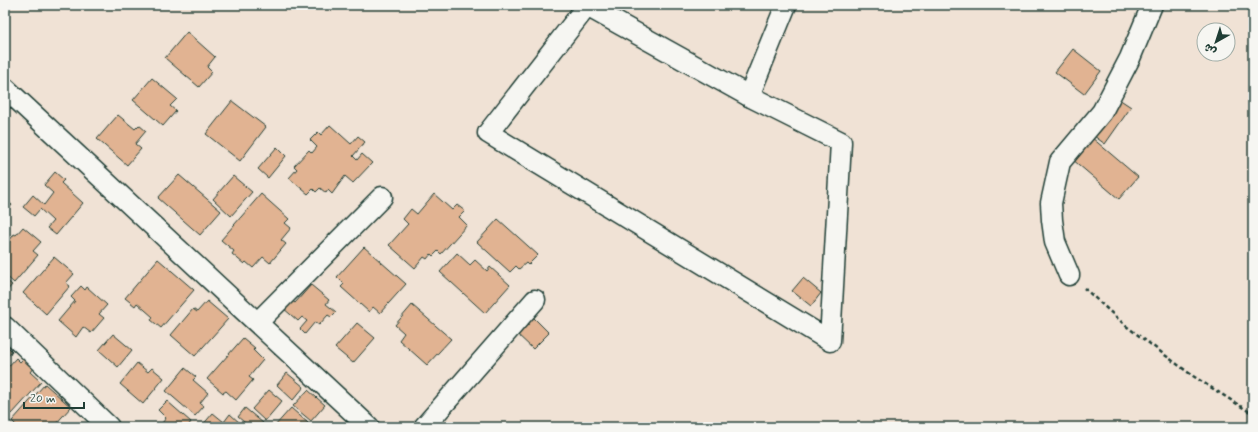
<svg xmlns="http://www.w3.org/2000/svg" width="1258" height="432" font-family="Mynerve,'Playpen Sans Arabic',sans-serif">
<rect width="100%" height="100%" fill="#f0e2d5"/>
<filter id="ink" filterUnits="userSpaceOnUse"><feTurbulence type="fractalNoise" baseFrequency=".025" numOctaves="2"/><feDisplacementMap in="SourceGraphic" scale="8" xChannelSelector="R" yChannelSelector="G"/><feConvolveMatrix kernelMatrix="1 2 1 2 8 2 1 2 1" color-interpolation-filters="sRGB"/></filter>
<g filter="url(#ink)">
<g fill="#e1b392" stroke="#1f3d34">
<path d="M187,32L215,57L207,67L212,72L199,87L165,58Z"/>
<path d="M1073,49L1101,71L1084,94L1055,72Z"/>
<path d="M152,78L177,99L170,106L176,111L163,126L133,100Z"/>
<path d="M1119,99L1131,107L1105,144L1094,136Z"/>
<path d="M232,101L266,127L240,161L206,134Z"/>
<path d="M118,115L135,129L139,125L146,131L135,144L141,149L127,165L97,139Z"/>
<path d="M330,125L351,144L358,136L365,142L353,156L357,160L362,154L372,163L353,183L345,176L332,194L328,190L326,193L320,188L316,192L313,189L308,194L289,178L297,169L294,166L309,150L312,153L317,147L310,140L318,132L321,135Z"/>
<path d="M1091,137L1138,177L1119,199L1072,159Z"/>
<path d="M277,147L286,156L268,178L258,169Z"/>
<path d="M55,172L64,180L61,183L83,203L56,235L47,228L53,221L40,209L34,216L23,207L33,195L44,205L53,193L44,185Z"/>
<path d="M179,175L221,211L200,235L158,198Z"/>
<path d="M233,176L252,192L231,216L213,199Z"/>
<path d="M261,194L289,219L285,223L291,228L281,240L286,244L270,263L263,257L253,268L246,262L244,264L232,254L234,251L221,240Z"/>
<path d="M434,194L452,210L457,205L465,211L459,217L467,225L441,254L438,251L433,256L431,254L427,259L424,257L415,268L389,245L408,224L403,219L411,209L417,214Z"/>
<path d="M5,199L12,205L5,213Z"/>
<path d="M498,219L538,255L528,265L526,263L519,269L516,266L510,272L477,242Z"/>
<path d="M23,227L41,242L33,251L38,255L14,283L5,275V248L14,234L16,235Z"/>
<path d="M364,247L406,284L380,313L373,307L369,312L341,287L344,284L337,277Z"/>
<path d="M457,253L470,265L475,260L487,271L490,267L510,285L485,313L440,272Z"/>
<path d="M54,257L74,274L66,283L70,286L46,314L23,293Z"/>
<path d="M158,259L194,290L161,328L151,320L153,317L137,303L135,306L125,298Z"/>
<path d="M803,278L821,293L811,306L792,291Z"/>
<path d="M5,279L12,285L5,293Z"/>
<path d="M311,285L329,300L326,304L336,312L331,317L328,315L319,325L315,322L305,334L300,329L307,321L302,317L298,321L283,308L290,299L295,303Z"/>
<path d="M81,286L85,290L87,287L107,305L99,314L104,318L91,333L83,327L76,337L58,321L75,301L71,297Z"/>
<path d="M207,301L228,319L195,356L171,335L193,309L197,312Z"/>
<path d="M412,305L451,339L427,365L399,340L404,333L395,325Z"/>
<path d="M532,316L549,333L533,349L516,333Z"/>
<path d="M357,323L375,338L353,363L335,348Z"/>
<path d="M113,334L132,350L118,367L99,350Z"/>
<path d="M243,338L255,348L253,350L263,360L249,377L253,380L236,400L226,391L223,393L207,379Z"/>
<path d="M5,344L12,351L5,359Z"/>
<path d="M16,358L20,362L24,358L34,367L30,372L41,382L12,414L5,408V370Z"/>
<path d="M137,363L148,372L152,368L164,378L143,404L120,384Z"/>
<path d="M185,368L196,377L193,380L208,393L200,403L204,406L195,416L166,391Z"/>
<path d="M287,373L304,387L293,400L277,385Z"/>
<path d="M45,384L71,407L53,427H18L12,421Z"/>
<path d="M269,390L282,401L265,421L252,409Z"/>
<path d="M308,390L325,405L311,421L293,406Z"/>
<path d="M167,401L191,422L187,427H167L162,423L166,418L158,410Z"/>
<path d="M245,408L263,423L260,427H250L238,417Z"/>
<path d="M291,408L308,423L305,427H274Z"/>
<path d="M213,413L224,422L230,414L241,424L239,427H201Z"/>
</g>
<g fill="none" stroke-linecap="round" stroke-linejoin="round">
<g stroke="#1f3d34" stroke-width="23">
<g id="minor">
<path d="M587,6L749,96L841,142L830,341L488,133Z"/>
<path d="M5,88L369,427"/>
<path d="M749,96L786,5"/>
<path d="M1069,275L1055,242L1052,220L1051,203L1060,162L1102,112L1130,58L1152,5"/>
<path d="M258,322L382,197"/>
<path d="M5,327L109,427"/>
<path d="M424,427L535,300"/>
</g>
</g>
<path stroke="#1f3d34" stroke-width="2.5" stroke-dasharray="4 3" stroke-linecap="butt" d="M1084,288L1126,326L1193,376L1253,414"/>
<use href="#minor" stroke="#f6f6f2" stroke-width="20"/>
</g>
</g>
<rect width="1258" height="432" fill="none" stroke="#f6f6f2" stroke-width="20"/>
<rect x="10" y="10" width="1238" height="412" fill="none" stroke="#1f3d34" stroke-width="1.5" filter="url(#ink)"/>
<g transform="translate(1216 42) rotate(219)"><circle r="19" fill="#f6f6f2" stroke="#a0aca6"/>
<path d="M0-3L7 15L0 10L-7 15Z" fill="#1f3d34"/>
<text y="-6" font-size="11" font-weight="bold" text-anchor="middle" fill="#1f3d34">ش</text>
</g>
<path d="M24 402v6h60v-6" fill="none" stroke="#1f3d34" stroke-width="2"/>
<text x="30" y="402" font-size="12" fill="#1f3d34" stroke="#f6f6f2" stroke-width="3" paint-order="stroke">20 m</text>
</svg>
